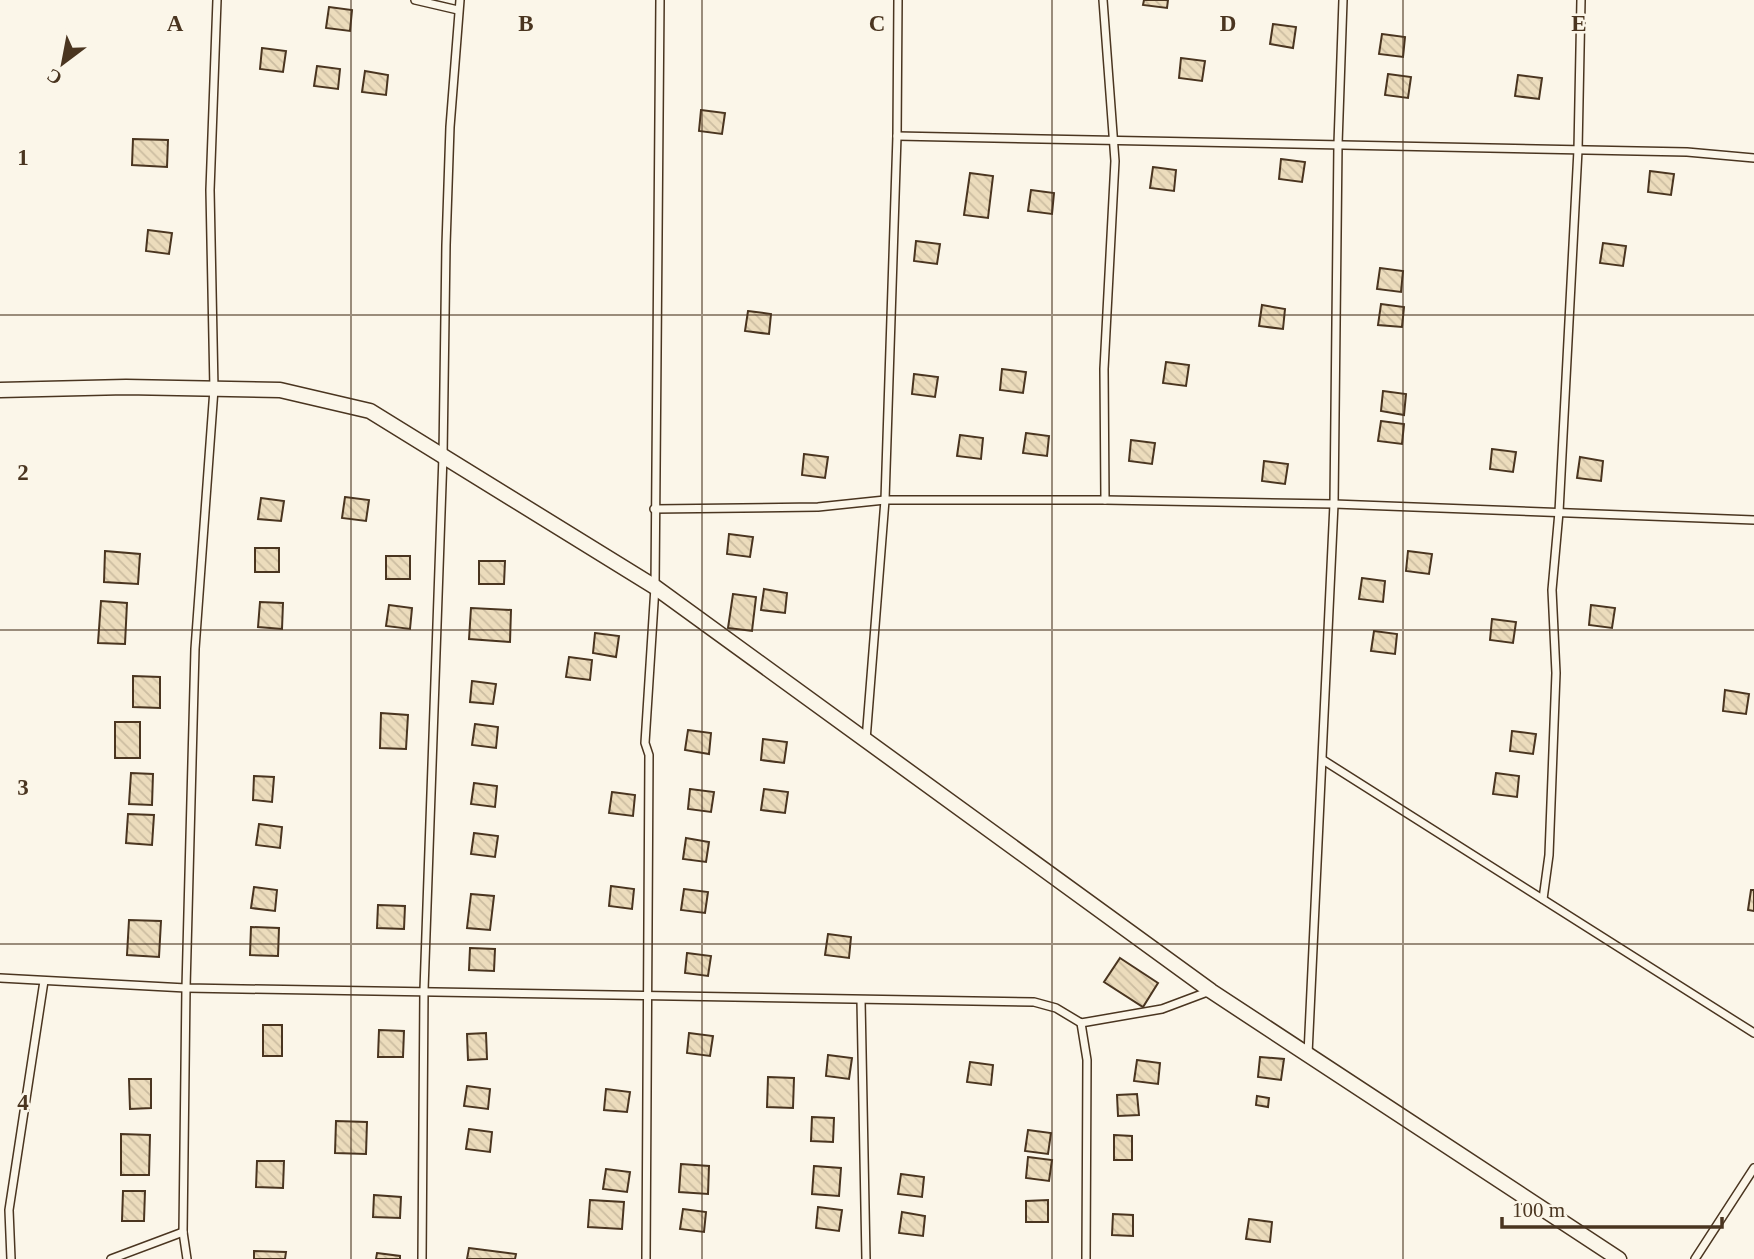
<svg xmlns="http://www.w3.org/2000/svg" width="1754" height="1259" font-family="'Times New Roman',serif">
<defs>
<pattern id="building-back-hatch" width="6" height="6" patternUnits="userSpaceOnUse" patternTransform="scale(1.75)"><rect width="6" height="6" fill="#ecdcbc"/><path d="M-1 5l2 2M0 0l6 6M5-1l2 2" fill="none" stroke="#ccbda1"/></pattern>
</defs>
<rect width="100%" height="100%" fill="#fbf6e9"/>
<g fill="url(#building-back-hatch)" stroke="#4a3520" stroke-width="2">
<path d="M1144,0H1168L1167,8L1143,5Z"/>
<path d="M329,7L352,10L350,31L326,28Z"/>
<path d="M1273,24L1296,27L1293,48L1270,44Z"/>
<path d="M1382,34L1405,37L1403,57L1379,54Z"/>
<path d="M262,48L286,51L283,72L260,69Z"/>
<path d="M1181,58L1205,61L1202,81L1179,78Z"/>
<path d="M317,66L340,69L338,89L314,86Z"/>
<path d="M365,71L388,75L386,95L362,92Z"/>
<path d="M1388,74L1411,77L1408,98L1385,95Z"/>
<path d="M1518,75L1542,78L1539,99L1515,96Z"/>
<path d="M701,110L725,113L722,134L699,131Z"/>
<path d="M133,139L168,140L167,167L132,165Z"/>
<path d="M1281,159L1305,162L1302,182L1279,179Z"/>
<path d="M1153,167L1176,170L1174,191L1150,188Z"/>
<path d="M1650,171L1674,174L1671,195L1648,192Z"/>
<path d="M970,173L993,176L988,218L964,215Z"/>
<path d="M1031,190L1054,193L1052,214L1028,211Z"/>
<path d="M148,230L172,233L169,254L146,251Z"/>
<path d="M916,241L940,244L937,264L914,261Z"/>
<path d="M1603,243L1626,246L1623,266L1600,263Z"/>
<path d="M1380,268L1403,271L1401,292L1377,289Z"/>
<path d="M1381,304L1404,307L1402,327L1378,325Z"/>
<path d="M1262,305L1285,309L1283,329L1259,326Z"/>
<path d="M748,311L771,314L769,334L745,331Z"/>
<path d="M1166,362L1189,365L1186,386L1163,383Z"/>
<path d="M1002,369L1026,372L1023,393L1000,390Z"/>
<path d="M914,374L938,377L935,397L912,394Z"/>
<path d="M1383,391L1406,394L1404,415L1381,411Z"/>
<path d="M1381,421L1404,424L1402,444L1378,441Z"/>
<path d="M1026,433L1049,436L1047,456L1023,453Z"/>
<path d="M960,435L983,438L981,459L957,456Z"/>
<path d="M1131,440L1155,443L1152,464L1129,461Z"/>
<path d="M1492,449L1516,452L1513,472L1490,469Z"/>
<path d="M804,454L828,457L825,478L802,475Z"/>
<path d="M1580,457L1603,461L1601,481L1577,478Z"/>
<path d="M1264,461L1288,464L1285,484L1262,481Z"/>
<path d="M345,497L369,500L366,521L342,518Z"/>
<path d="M261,498L284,501L281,521L258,519Z"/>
<path d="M729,534L753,537L750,557L727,554Z"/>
<rect x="255" y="548" width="24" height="24"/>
<path d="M105,551L140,554L138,584L104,582Z"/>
<path d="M1408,551L1432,554L1429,574L1406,571Z"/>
<rect x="386" y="556" width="24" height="23"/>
<path d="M479,561H505L504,584H479Z"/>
<path d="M1362,578L1385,581L1383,602L1359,599Z"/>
<path d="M764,589L787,593L785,613L761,610Z"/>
<path d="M733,594L756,597L752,631L728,628Z"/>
<path d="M101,601L127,603L125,644L98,643Z"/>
<path d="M260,602L283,603L282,629L258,627Z"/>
<path d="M389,605L412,608L410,629L386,626Z"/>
<path d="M1591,605L1615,608L1612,628L1589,625Z"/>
<path d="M471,608L511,610L510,642L469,639Z"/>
<path d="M1492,619L1516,622L1513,643L1490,640Z"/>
<path d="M1374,631L1397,634L1395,654L1371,651Z"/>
<path d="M595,633L619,636L616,657L593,653Z"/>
<path d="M569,657L592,660L590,680L566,677Z"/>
<path d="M133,676L160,677V708L133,707Z"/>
<path d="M472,681L496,684L493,704L470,702Z"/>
<path d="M1725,690L1749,694L1746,714L1723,711Z"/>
<path d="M381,713L408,715L406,749L380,748Z"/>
<rect x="115" y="722" width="25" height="36"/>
<path d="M475,724L498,727L496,748L472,745Z"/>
<path d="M688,730L711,733L709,754L685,750Z"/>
<path d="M1512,731L1536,734L1533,754L1510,751Z"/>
<path d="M763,739L787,742L784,763L761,760Z"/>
<path d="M131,773L153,774L152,805L129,804Z"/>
<path d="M1496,773L1519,776L1517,797L1493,794Z"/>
<path d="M254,776L274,777L272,802L253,800Z"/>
<path d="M474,783L497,786L495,807L471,804Z"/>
<path d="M690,789L714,792L711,812L688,809Z"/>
<path d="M764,789L788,792L785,813L761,810Z"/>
<path d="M612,792L635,795L633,816L609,813Z"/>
<path d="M128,814L154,815L152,845L126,843Z"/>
<path d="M259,824L282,827L280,848L256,845Z"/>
<path d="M474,833L498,836L495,857L471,854Z"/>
<path d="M686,838L709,842L706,862L683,859Z"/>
<path d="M611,886L634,889L632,909L609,906Z"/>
<path d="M254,887L277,890L275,911L251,908Z"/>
<path d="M684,889L708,892L705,913L681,910Z"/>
<path d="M1751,890H1754V911L1748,910Z"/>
<path d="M471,894L494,896L490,930L467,928Z"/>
<path d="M378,905L405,906L404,929L377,928Z"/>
<path d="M129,920L161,921L159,957L127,955Z"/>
<path d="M251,927L279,928L278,956L250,955Z"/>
<path d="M828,934L851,937L849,958L825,955Z"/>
<path d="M470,948L495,949L494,971L469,970Z"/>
<path d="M687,953L711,956L708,976L685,973Z"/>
<path d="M1120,958L1158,983L1143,1007L1104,982Z"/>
<rect x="263" y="1025" width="19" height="31"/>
<path d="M379,1030L404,1031L403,1057H378Z"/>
<path d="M486,1033L487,1059L468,1060L467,1034Z"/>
<path d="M689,1033L713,1036L710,1056L687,1053Z"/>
<path d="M828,1055L852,1058L849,1079L826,1076Z"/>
<path d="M1260,1057L1284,1059L1281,1080L1258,1077Z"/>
<path d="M1137,1060L1160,1063L1158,1084L1134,1081Z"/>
<path d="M970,1062L993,1065L991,1085L967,1082Z"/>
<path d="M768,1077L794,1078L793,1108L767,1107Z"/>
<path d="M129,1079H151V1108L130,1109Z"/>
<path d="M467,1086L490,1089L488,1109L464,1106Z"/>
<path d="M606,1089L630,1092L627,1112L604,1110Z"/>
<path d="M1137,1094L1139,1115L1118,1116L1117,1095Z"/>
<path d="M1257,1096L1269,1098L1268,1107L1256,1105Z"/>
<path d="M812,1117L834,1118L833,1142L811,1141Z"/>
<path d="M336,1121L367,1122L366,1154L335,1153Z"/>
<path d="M469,1129L492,1132L490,1152L466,1149Z"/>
<path d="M1028,1130L1051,1133L1048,1154L1025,1151Z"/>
<path d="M121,1134L150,1135L149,1175H121Z"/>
<path d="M1114,1135L1132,1136V1160H1114Z"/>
<path d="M1028,1157L1052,1160L1049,1181L1026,1178Z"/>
<path d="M257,1161H284L283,1188L256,1187Z"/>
<path d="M681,1164L709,1166L708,1194L679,1192Z"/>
<path d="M814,1166L841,1168L839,1196L812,1194Z"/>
<path d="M606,1169L630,1172L627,1192L603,1189Z"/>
<path d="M901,1174L924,1177L922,1197L898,1194Z"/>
<path d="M123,1191H145L144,1221H122Z"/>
<path d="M374,1195L401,1197L400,1218L373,1217Z"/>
<path d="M590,1200L624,1202L622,1229L588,1227Z"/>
<path d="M1048,1200V1222H1026V1201Z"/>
<path d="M818,1207L842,1210L839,1231L816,1228Z"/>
<path d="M683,1209L706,1212L704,1232L680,1229Z"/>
<path d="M902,1212L925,1216L923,1236L899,1233Z"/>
<path d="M1113,1214L1133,1215V1236L1112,1235Z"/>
<path d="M1249,1219L1272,1222L1270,1242L1246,1239Z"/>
<path d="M469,1248L516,1254L515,1259H467Z"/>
<path d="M254,1251L286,1252L285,1259H254Z"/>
<path d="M377,1253L400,1256V1259H376Z"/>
</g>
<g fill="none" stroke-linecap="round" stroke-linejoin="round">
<g stroke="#4a3520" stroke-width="10">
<g id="lane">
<path d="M415,0L458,10"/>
<path d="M1103,0L1115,161L1104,369L1105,500"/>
<path d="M897,136L1687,152L1754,158"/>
<path d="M654,509L818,507L885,500H1105L1334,504L1754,520"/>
<path d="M866,740L885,500L897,136L898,0"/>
<path d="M1323,760L1754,1033"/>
<path d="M1543,899L1549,855L1556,673L1552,590L1559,512L1578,150L1581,0"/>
<path d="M0,978L186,988L1034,1002L1056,1008L1081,1023L1162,1009L1210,991"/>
<path d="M861,1000L866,1259"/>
<path d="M1081,1023L1087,1060L1086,1259"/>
<path d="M1308,1054L1334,504L1338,144L1343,0"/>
<path d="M11,1259L9,1210L44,981"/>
<path d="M111,1259L183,1232"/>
<path d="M187,1259L183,1232L186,988L195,649L214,389L210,190L217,0"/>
<path d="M422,1259L424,990L443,456L446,245L450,127L460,0"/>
<path d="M646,1259L649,755L645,743L655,587L660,0"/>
<path d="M1695,1259L1754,1168"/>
</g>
</g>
<g stroke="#4a3520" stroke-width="17">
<path id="street" d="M0,390L126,387L280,390L370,411L655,587L1211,991L1619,1259"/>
</g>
<use href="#lane" stroke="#fbf6e9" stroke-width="7"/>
<use href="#street" stroke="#fbf6e9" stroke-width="14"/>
</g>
<path fill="none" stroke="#4a3520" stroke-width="2" stroke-opacity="0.55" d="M351,0V1259M702,0V1259M1052,0V1259M1403,0V1259M0,315H1754M0,630H1754M0,944H1754"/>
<g font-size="23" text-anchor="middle" font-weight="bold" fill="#4a3520" stroke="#fbf6e9" stroke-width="5" stroke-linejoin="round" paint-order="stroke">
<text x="175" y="31">A</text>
<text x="526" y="31">B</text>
<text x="877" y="31">C</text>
<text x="1228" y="31">D</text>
<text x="1579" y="31">E</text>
<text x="23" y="165">1</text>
<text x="23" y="480">2</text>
<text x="23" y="795">3</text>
<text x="23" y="1110">4</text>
</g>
<g transform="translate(63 63) rotate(212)" stroke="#fbf6e9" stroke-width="5" paint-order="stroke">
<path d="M0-5L12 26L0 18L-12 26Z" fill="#4a3520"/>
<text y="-10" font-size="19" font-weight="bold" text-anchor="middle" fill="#4a3520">С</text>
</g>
<path d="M1502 1217v10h220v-10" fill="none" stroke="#4a3520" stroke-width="3.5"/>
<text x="1512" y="1217" font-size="21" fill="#4a3520" stroke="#fbf6e9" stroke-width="5" paint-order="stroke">100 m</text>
</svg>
